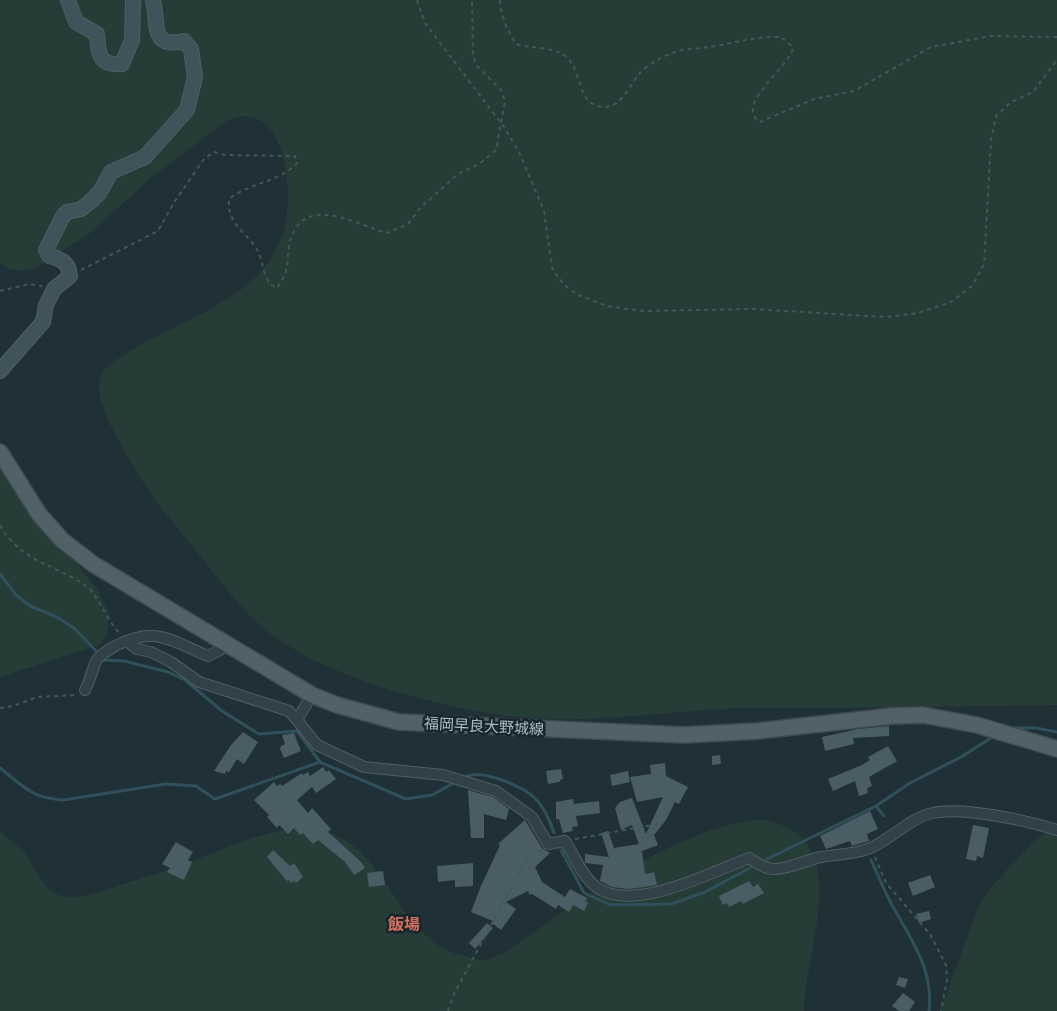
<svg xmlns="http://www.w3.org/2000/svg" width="1057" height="1011" font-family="'PT Sans Narrow','Noto Sans JP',sans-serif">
<rect width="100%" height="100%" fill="#1f3036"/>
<g fill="#253d36">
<path d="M0,0H1057V705C983,706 910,707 836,708C798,708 760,707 722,709C664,712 605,721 547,719C465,716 331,682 267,631C239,609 219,578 196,551C179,529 159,508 145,485C131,462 89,400 101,375C106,364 121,358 130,351C170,327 220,310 255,278C269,264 280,245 285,226C294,187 284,93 225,122L152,177L90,233L36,268L22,271L8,268L0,263Z"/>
<path d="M0,462L97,589L109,613L107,637L99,645L0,677Z"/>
<path d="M761,819C858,835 805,948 804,1011H0V831C7,838 16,844 23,851C34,864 42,888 58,895C76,902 97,892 114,887C136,880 160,873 182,865C221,851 272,824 313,829C389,838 393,940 464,956C470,957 477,960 483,960C488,960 495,956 501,955C576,904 669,829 761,819Z"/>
<path d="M1057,826V1011H940L980,903L995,883L1035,840Z"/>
</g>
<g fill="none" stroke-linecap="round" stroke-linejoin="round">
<g stroke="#30505c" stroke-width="3">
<path d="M0,574L16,595L30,606L57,617L75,629L97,652"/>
<path d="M103,660L124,661L168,672L185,680L222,711L259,734L297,731L320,762L406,799L432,795L452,784"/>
<path d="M1008,728H1036L1057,732"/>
<path d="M0,768C23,786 31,798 63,800L166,784L196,786L215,799L320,762"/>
<path d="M467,776C478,773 485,775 496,778C530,789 543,799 554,833"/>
<path d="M876,806L884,816"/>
<path d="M561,850L584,893L611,905L671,904L705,892L750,868"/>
<path d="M767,859L876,806L910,783L961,757L994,736"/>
<path d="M871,860C878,875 884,891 892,905C911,939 934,970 929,1011"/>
</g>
</g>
<g fill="#4a5d65">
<path d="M889,726V736L853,738L854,744L825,751L822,737L858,729Z"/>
<path d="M243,732L258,742L244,764L237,759L229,772L226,771L225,774L214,771L231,745Z"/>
<path d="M294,733L301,751L284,758L280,749L281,746L285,744L282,735Z"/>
<path d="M888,746L897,761L869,777L872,786L867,788L868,793L859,796L855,781L833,791L828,779L862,765L870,760L868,757Z"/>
<path d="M720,755L721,764L712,765V756Z"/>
<path d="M665,763L666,776L688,787L679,804L675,802L666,820L654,835L658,845L642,851L645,874L654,872L657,885L629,889L612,887L600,881L603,865L585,863V854L609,857L601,833L608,831L614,848L639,844L632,825L621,830L615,808L620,802L632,798L646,834L663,797L637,802L630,777L651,774L650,765Z"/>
<path d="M323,767L326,772L329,770L336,779L316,793L312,787L297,800L308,813L312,808L331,829L328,832L361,862L365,868L354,875L345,862L318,840L313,844L303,833L300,835L294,828L288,834L279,825L277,828L267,817L269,815L254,800L274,782L277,786L280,784L282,786L302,773L303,775L308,772L310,776Z"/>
<path d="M561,769L563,779L560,780V782L548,784L546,771Z"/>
<path d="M628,771L630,782L612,786L610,775Z"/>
<path d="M468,790L493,797L509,809L506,820L484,814V838H471Z"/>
<path d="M573,799L574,804L599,801L600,813L576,816L578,826L572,827L573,831L563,833L559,819H556V802Z"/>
<path d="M870,811L878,829L867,834L869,841L852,846L850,841L826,849L820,836Z"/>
<path d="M525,820L542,848L550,853L535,867L542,882L565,897L570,889L587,898L586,901L588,903L584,911L573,905L569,912L558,905L556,909L532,894L530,895L528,891L506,902L516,909L501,930L492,923L493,921L471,912L481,886L500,845L498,844Z"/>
<path d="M973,825L989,828L983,858L977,856L976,861L966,859Z"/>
<path d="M176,842L193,852L188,860L192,862L184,880L167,872L170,868L162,864Z"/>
<path d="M273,850L290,866L294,863L303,877L296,883L294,881L291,883L289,880L287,881L267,857Z"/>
<path d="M473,863V886L455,887V880L438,882L437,866Z"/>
<path d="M383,871L385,885L369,887L367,873Z"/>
<path d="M930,875L935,887L913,896L908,883Z"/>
<path d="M749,881L753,887L758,884L764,893L743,904L741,901L729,907L727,903L723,905L719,896Z"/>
<path d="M929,911L931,919L919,923L916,914Z"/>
<path d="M487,923L493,928L475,949L469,943Z"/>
<path d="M899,977L908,979L905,988L896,985Z"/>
<path d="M903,993L915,1002L909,1011H899L892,1006Z"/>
</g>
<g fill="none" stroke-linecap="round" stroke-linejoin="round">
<g stroke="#505f65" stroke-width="12">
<g id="street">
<path d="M127,641L137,649L151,652L171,662L199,682L289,711L297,720"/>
<path d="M85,690C90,681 92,671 96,661C100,654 110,649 117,645C157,625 173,642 208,656L220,650L224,642"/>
<path d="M312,695L297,720L317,745L364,767L443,775L496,791L532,817L548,844L565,841C574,855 582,876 595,886C630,915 712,872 749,858C757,863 766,870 776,869C791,868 806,860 821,857C837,854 854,855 870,848C892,839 909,818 933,813C962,806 1028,821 1057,830"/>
</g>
</g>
<g stroke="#505f65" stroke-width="16">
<g id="secondary">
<path d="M68,0L76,22L97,34C99,52 97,66 122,64L132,40L133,0"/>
<path d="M0,371L43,322L46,305L54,289L70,276C69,262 61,259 49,256L46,250L63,216L67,212L81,209L90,202L100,192L111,172L145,157L187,110L195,77L191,49L184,41C149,49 159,23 153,0"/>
</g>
</g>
<g stroke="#3f4d53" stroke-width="18">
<path id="primary" d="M0,452L39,514L62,540L93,564L312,695L337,705L399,722L684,735L757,731L892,716L923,715L977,725L1057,749"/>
</g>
<g stroke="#425955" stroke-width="2" stroke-dasharray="4 4" stroke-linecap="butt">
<path d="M417,0L425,23L504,127L519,152L544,211L552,268L564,285L578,295L607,306L643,311L752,309L886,317L918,313L951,302L972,286L984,264L991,140L996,116L1011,102L1033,92L1057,60"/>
<path d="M500,0C500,14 508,32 516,44C532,49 550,46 564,55C581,66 577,98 595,105C619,115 629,85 640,73C647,65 662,57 672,53C684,48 698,49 710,47C734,43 756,36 781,37L793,47C791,67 733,104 760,122L814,99L854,91L931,47L990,36L1057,37"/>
<path d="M81,270L158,231L175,201L204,159L214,152L225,155L295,156L297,163C280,182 249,183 229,199C227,224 244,230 256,248C265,261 261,281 277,288C280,283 285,277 286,271C289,259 287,244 293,233C310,196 360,226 387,233L408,224L420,208L458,174L479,164L496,150L505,101L501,90L476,65L473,55L472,0"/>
<path d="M0,291L29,284L42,286"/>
<path d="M0,525C22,564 55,563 89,588C101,602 107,620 120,634"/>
<path d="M0,708L13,706L37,697L77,695"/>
<path d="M575,839L658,824"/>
<path d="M875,857L886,883L930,934L946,965L947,980L941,1011"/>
<path d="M448,1011L454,994L524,864L541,850"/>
</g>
<use href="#street" stroke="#324147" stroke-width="10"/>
<use href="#secondary" stroke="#40525a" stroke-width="14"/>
<use href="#primary" stroke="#506167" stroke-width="15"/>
</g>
<g text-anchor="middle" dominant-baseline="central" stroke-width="5" stroke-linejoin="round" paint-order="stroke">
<g font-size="15" fill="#acbcc4" stroke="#18262b">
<text transform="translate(484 726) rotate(3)">福岡早良大野城線</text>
</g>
<g font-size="16" font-weight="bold" fill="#d57060" stroke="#18262b">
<text x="404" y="924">飯場</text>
</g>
</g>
</svg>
